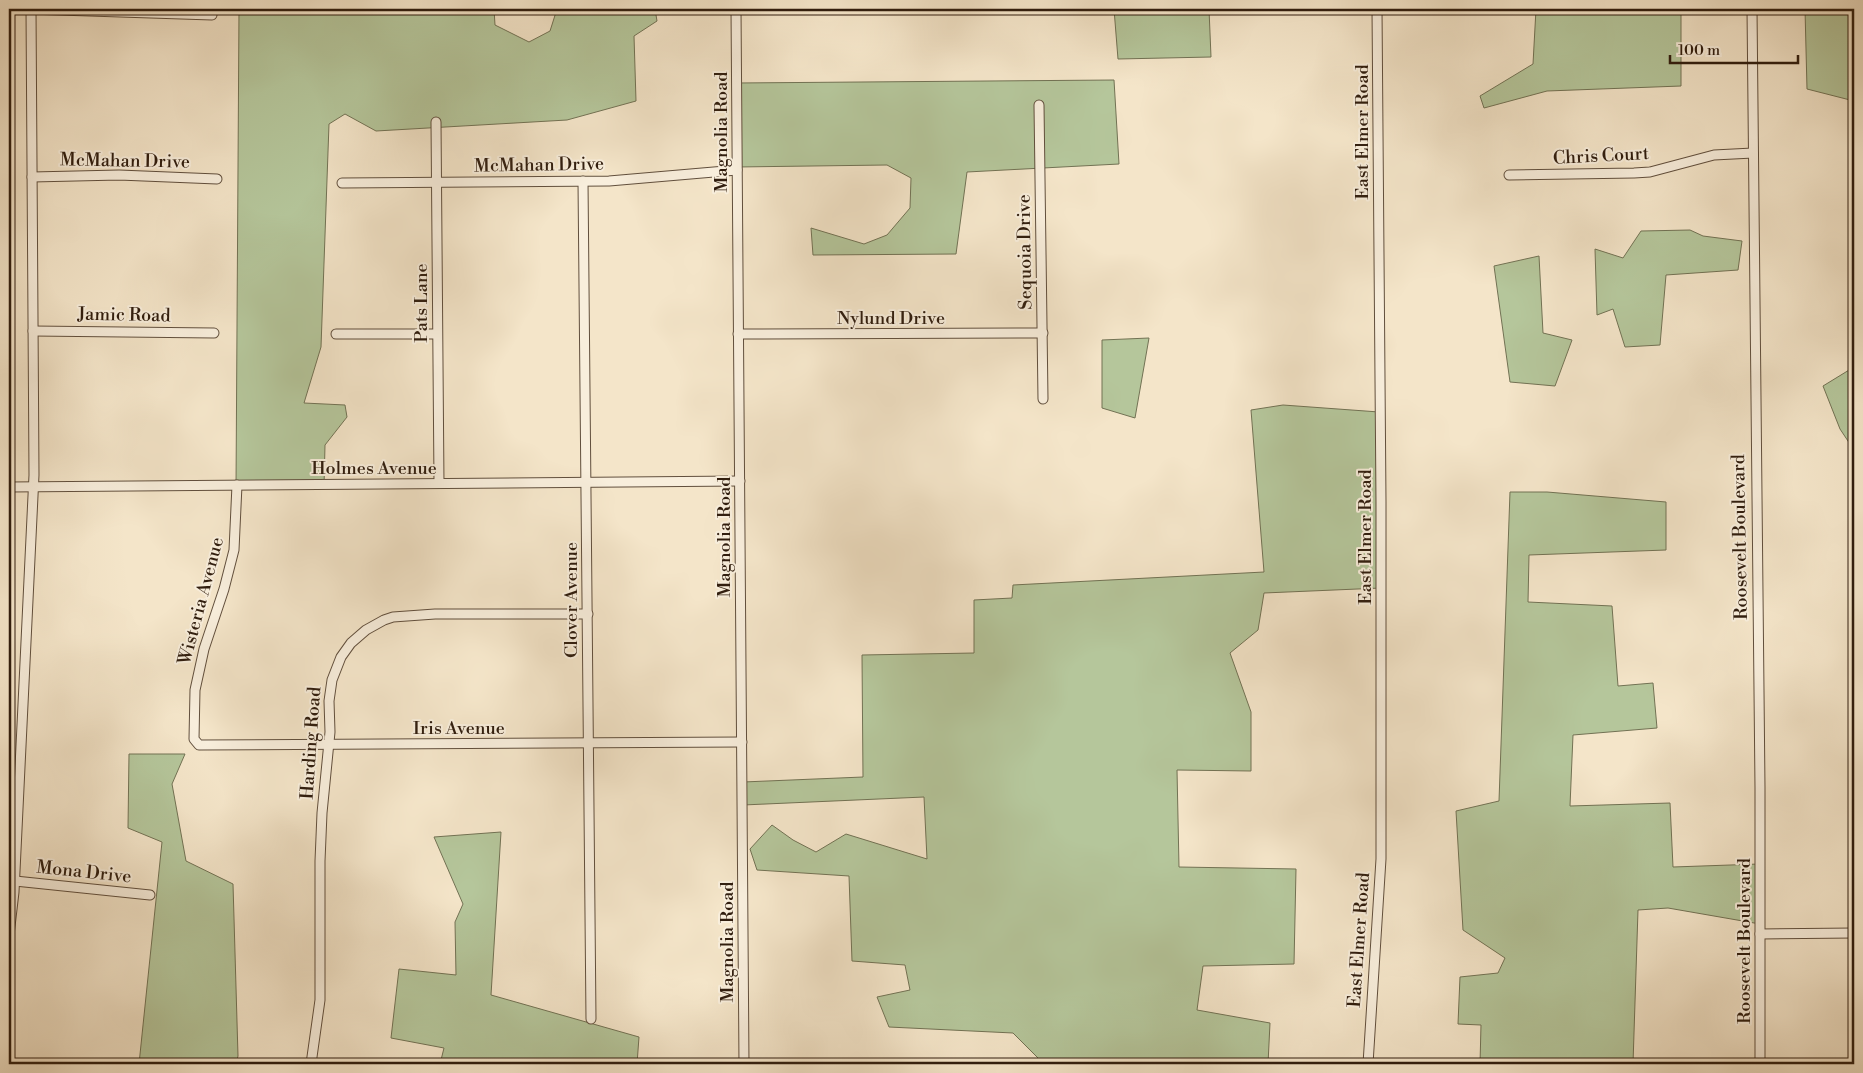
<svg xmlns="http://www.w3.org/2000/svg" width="1863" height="1073" font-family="'Libre Bodoni',serif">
<rect width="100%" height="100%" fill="#f4e5c9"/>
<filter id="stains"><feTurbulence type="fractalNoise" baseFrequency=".004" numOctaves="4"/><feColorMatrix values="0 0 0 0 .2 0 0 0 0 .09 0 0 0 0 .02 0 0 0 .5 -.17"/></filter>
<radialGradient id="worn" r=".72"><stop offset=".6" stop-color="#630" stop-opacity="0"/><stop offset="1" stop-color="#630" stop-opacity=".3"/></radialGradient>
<g fill="#b5c69b" stroke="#727254">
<path d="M239,9H494L495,25L529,42L550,31L557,9H655L657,21L634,36L636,101L567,120L376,131L345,114L329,124L321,347L304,403L345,405L347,417L325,445L324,487H236Z"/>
<path d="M1114,9H1209L1211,57L1118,59Z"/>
<path d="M1536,9H1681V86L1547,91L1484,108L1480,96L1533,64Z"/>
<path d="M1805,9H1854V101L1807,89Z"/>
<path d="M1114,80L1119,164L967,172L956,254L813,255L811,228L864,244L887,235L910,208L911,178L887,165L737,167V83Z"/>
<path d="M1690,230L1703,236L1742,241L1738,270L1666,275L1660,345L1625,347L1613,309L1597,315L1595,249L1623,258L1641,231Z"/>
<path d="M1539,256L1543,333L1572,340L1555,386L1510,382L1494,266Z"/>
<path d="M1149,338L1135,418L1102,408V340Z"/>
<path d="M1854,367V450L1840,429L1823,386Z"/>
<path d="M1283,405L1379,412L1381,588L1264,593L1258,630L1230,653L1251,712V771L1177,770L1179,867L1296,869L1294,964L1203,966L1197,1010L1270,1023L1268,1064H1040L1041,1061L1013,1033L889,1027L877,997L910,990L905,965L852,961L849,876L757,870L750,849L772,825L793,840L816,852L846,834L927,859L924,797L743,805V782L863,777L862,655L974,653V600L1012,598L1013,585L1264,572L1251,410Z"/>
<path d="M1510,492H1547L1666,502V550L1529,555L1528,602L1612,606L1618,686L1653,683L1657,728L1573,735L1570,806L1670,803L1673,867L1759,864L1760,924L1668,908L1638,910L1633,1064H1480L1481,1025L1458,1024L1460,977L1498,973L1505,958L1463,930L1456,811L1499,801Z"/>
<path d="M129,754H185L172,784L186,861L233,884L238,1056L236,1064H139L162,842L128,828Z"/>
<path d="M501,832L491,995L639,1037L637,1064H440L444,1048L391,1038L399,969L456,975L455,922L463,904L434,837Z"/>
</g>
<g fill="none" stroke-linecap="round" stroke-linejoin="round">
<g stroke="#614f3d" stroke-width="11">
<g id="minor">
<path d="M28,9L212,15"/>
<path d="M736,9L744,1064"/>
<path d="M1752,9L1760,788V1064"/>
<path d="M1039,105L1043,399"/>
<path d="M436,122L439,483"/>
<path d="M1509,175L1634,173L1650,172L1714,155L1753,153"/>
<path d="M32,177L119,175L217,179"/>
<path d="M583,181L591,1019"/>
<path d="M342,183L609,181L737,170"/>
<path d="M33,331L214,333"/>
<path d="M336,334H437"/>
<path d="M738,334L1043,333"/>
<path d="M237,485L234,550L224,589L204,649L195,690L194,739L199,745L742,742"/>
<path d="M9,487L740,481"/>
<path d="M15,881L150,895"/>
<path d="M1760,934L1854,933"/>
<path d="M9,935L14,892L34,475L31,9"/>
<path d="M311,1064L320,1000V861L322,813L330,732L329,701L332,680L341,657L351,643L366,630L384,620L393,617L435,614H588"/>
<path d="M1368,1064L1381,859V502L1377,9"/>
</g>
</g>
<use href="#minor" stroke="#f8eedc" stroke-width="9"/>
</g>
<g text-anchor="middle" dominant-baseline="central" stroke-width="4" stroke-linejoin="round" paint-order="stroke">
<g font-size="18" fill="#301d0e" stroke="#f8eedc">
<text transform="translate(721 132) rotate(-90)">Magnolia Road</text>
<text transform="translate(1362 132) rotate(-90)">East Elmer Road</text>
<text transform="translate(1601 156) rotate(-3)">Chris Court</text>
<text transform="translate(125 161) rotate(1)">McMahan Drive</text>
<text transform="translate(539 165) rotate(-1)">McMahan Drive</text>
<text transform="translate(1025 252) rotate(-91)">Sequoia Drive</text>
<text transform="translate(421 303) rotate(-90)">Pats Lane</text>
<text transform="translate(124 315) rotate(1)">Jamic Road</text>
<text x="891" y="318">Nylund Drive</text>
<text x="374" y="468">Holmes Avenue</text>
<text transform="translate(724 537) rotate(-90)">Magnolia Road</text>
<text transform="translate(1365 537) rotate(-90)">East Elmer Road</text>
<text transform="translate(1740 537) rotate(-91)">Roosevelt Boulevard</text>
<text transform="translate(571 600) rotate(-90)">Clover Avenue</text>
<text transform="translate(201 601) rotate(-75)">Wisteria Avenue</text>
<text x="459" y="728">Iris Avenue</text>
<text transform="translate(311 743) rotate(-86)">Harding Road</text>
<text transform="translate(84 872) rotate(6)">Mona Drive</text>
<text transform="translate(1359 940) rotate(-86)">East Elmer Road</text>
<text transform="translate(1744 941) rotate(-90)">Roosevelt Boulevard</text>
<text transform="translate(727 942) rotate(-90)">Magnolia Road</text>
</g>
</g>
<rect width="1863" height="1073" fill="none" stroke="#f4e5c9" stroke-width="30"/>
<rect x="10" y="10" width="1843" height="1053" fill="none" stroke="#301d0e" stroke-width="2.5"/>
<rect x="15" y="15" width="1833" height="1043" fill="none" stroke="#301d0e"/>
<path d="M1670 55v8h128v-8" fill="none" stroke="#301d0e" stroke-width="2.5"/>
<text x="1678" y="55" font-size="15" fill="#301d0e" stroke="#f8eedc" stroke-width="4" paint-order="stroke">100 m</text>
<rect width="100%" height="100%" filter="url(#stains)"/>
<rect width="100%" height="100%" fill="url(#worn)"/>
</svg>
